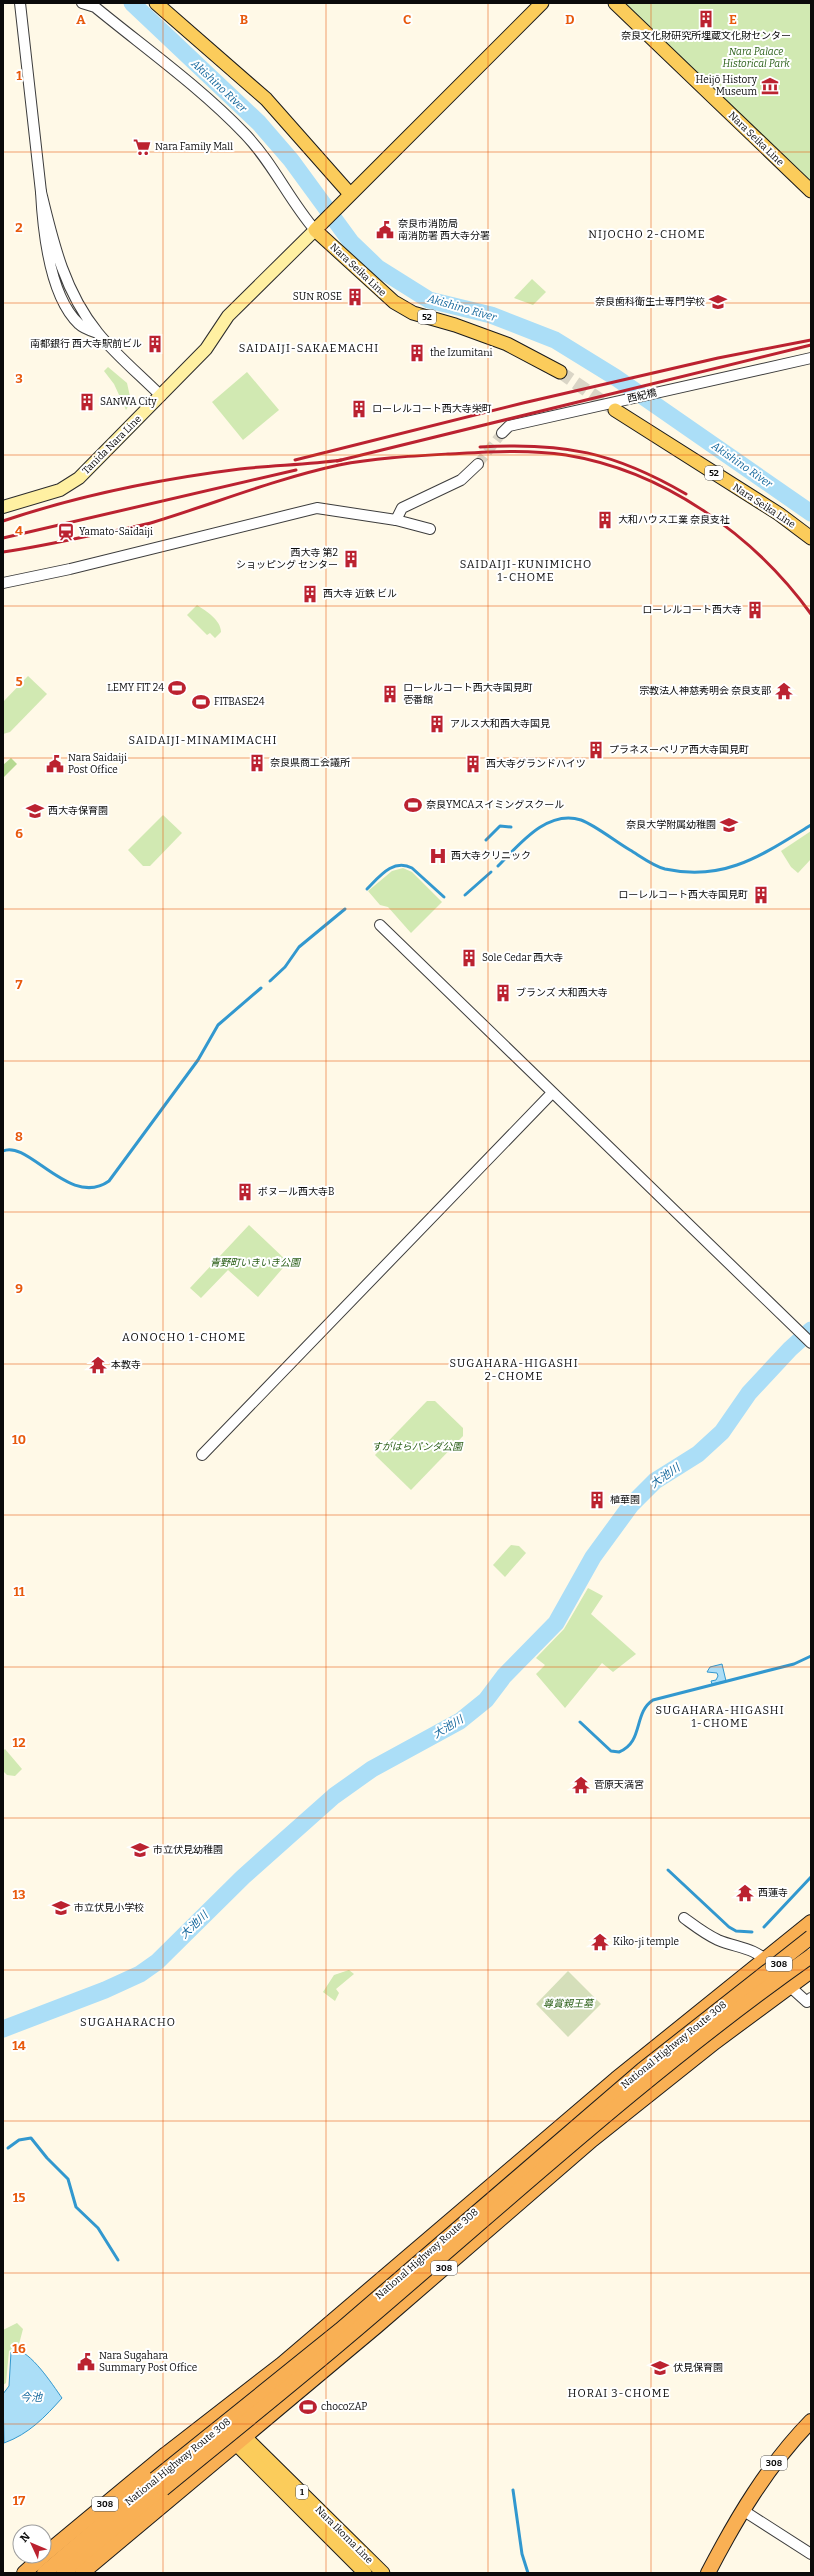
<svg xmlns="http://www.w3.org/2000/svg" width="814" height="2576" font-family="Bitter,'Noto Sans JP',serif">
<rect width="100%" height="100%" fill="#fff9e7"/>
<g fill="#d1e9b2">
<path d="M621,3H811V186Z"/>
<path d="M532,279L546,292L533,305L514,298Z"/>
<path d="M108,367L127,383L131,401L126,410L114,384L104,371Z"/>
<path d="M247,372L279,410L243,440L212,402Z"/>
<path d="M197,605C206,611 221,620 221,632L215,638L210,633L207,635L187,615Z"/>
<path d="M28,676L47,694L10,732L3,734V702Z"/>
<path d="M163,815L182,833L150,866H143L128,850Z"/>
<path d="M811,831V859L798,873L791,867L781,851Z"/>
<path d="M403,868L412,872L442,902L411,933L388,907L380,905L368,891L392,871Z"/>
<path d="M249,1225L288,1262L258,1297L228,1270L201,1298L190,1288Z"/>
<path d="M427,1401H435L463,1428V1436L411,1490L375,1455Z"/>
<path d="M511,1545L519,1546L526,1553L505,1577L493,1565Z"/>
<path d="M588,1588L603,1596L591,1614L636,1654L613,1672L602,1663L565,1708L536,1674L545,1665L536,1658L564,1629Z"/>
<path d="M5,1749L22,1769L15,1776L7,1775L3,1771V1751Z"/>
<path d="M349,1970L354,1974L336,1989L339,1993L335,2001L323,1992L334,1975Z"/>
<path d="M17,2323L23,2329L18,2348L14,2347L9,2351L6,2383L3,2385V2330Z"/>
</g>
<path fill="#b5d991" d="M11,758L17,764L3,778V765Z"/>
<path fill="#d5dfba" d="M568,1971L601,2004L568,2037L536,2004Z"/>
<g fill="#abdef7" stroke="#3298cf">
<path d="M722,1664L726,1681L712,1684L711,1681L716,1680L718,1676L717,1673L707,1672L710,1667Z"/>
<path d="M14,2349C31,2351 52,2384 62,2398C45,2417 29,2434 4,2443L3,2394L9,2386L11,2352Z"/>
</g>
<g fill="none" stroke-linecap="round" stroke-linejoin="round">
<g stroke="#3298cf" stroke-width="3">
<path d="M486,840L500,826L511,827"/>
<path d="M498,866C519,845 547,809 581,820C595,825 616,842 630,850C640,856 653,866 665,869C725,882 762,855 811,825"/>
<path d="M367,889C379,877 393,858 412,868L444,897"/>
<path d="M465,895L491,872"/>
<path d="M270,981L285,967L299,947L345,909"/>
<path d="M3,1151C28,1139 70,1209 109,1181L198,1060L218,1025L261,988"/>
<path d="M580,1722L611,1751L619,1752C644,1742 633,1713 653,1700L794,1664L811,1656"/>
<path d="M668,1870L729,1927L736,1931L752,1932"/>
<path d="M764,1927L811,1877"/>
<path d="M8,2148L19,2140L31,2138L47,2158L68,2179L76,2207L98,2228L118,2260"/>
<path d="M513,2490L522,2554L528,2573"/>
</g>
<g stroke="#abdef7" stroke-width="17">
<path d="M132,3L259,123L291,160L351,242L378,268L429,300L491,315L555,340L615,377L811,513"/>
<path d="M3,2029L105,1990L140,1974L157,1962L243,1877L334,1796L372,1769L460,1721L486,1700L504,1676L556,1623L593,1557L631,1505L655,1481L698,1454L722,1432L749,1393L790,1349L811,1330"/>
</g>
<path stroke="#dad5c6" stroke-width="10" stroke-dasharray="10 5" stroke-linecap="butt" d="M478,464L502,433"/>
<path stroke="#dad5c6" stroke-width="13" stroke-dasharray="13 6" stroke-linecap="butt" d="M560,372L615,410"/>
<g stroke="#3d3d3d" stroke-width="12">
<g id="tertiary">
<path d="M20,3L41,192"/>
<path d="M82,3L95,7C145,48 200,87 245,134C273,163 289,200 315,230"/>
<path d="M98,333C92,331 84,329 79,324C49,296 43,230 41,192C53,242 64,291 98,333C116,355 140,375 161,396"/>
<path d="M502,433L509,426L811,358"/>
<path d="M396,520L402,508L461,480L478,464"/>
<path d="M3,583L70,569L317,508L396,520L430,529"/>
<path d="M380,925L811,1343"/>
<path d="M202,1455L552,1093"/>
<path d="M684,1918C695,1926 705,1934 718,1940C737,1948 754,1947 769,1963"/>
<path d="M786,1983L807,2002L811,1998"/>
<path d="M744,2511L811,2554"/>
</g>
</g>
<g stroke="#2c2c2c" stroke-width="14">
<path id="secondary" d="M3,507L60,490L79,478L206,349L228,316L315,230"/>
</g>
<g stroke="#1b1b1b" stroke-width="15">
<g id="primary">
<path d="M156,3L266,99L350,194"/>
<path d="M542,3L315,230L394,302L413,313L455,325L507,344L560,372"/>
<path d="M615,3L811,191"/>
<path d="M615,410L779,514L811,538"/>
<path d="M238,2430L383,2573"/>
<path d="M229,2437L365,2573"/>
</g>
</g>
<g stroke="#1b1b1b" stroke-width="16">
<g id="trunk">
<path d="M44,2555L166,2454L282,2364L616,2079L811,1922"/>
<path d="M24,2573L43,2556"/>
<path d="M44,2573L155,2479"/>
<path d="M63,2573L163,2489"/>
<path d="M82,2573L377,2326L592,2140L715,2042L811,1971"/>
<path d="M708,2573C736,2519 768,2465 811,2421"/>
</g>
</g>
<use href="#tertiary" stroke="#fff" stroke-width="10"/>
<use href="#secondary" stroke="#fff0a2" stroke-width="12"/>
<use href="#primary" stroke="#fbcc5b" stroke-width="13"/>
<use href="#trunk" stroke="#f9b054" stroke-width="14"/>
<g stroke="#bb2230" stroke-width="3">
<path d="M480,447C563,442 614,452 686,494"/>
<path d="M295,460L523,403L718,358L811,340"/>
<path d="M337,461L811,345"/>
<path d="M3,521C80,495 160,479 240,469C274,465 307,465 341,460"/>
<path d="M3,538L296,470"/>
<path d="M3,552C37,547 69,540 102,533C119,530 137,527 154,522C216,503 275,479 339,465C374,458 412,456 448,454C487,452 527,449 566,455C664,471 754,535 811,614"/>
</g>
<g stroke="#1b1b1b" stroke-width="16" stroke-linecap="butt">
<g id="trunk-bridge">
<path d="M155,2479L340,2330L642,2070L811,1937"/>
<path d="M163,2489C225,2438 288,2388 349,2336C501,2207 648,2071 811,1956"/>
</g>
</g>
<use href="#trunk-bridge" stroke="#f9b054" stroke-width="14"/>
</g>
<path fill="none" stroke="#e8590c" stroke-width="1" stroke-opacity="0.55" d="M163,3V2573M326,3V2573M488,3V2573M651,3V2573M3,152H811M3,303H811M3,455H811M3,606H811M3,758H811M3,909H811M3,1061H811M3,1212H811M3,1364H811M3,1515H811M3,1667H811M3,1818H811M3,1970H811M3,2121H811M3,2273H811M3,2424H811"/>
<defs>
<g id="building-bare" transform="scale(1.38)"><path d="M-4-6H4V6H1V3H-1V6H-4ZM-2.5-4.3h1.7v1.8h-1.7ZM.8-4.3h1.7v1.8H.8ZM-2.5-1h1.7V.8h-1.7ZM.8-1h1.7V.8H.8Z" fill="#bb2230" stroke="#fff" stroke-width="2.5" paint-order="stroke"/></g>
<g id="museum-bare" transform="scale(1.38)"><path d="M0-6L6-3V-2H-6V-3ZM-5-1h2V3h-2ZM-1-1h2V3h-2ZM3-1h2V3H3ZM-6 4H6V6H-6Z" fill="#bb2230" stroke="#fff" stroke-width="2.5" paint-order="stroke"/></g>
<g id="supermarket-bare" transform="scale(1.38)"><path d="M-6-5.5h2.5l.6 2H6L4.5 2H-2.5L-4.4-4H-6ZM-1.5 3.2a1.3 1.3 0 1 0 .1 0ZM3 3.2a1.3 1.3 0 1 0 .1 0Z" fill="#bb2230" stroke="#fff" stroke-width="2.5" paint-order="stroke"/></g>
<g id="civic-bare" transform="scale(1.38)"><path d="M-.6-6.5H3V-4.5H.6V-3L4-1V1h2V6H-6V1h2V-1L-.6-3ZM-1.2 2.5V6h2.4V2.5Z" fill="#bb2230" stroke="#fff" stroke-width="2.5" paint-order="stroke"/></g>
<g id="school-bare" transform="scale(1.38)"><path d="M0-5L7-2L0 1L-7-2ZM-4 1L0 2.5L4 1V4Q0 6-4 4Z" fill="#bb2230" stroke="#fff" stroke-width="2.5" paint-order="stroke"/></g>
<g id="station-bare" transform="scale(1.38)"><path d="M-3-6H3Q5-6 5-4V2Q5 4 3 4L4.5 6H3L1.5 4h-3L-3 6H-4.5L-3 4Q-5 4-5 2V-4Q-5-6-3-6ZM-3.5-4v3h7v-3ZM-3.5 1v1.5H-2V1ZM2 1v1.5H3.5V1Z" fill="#bb2230" stroke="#fff" stroke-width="2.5" paint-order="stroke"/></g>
<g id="stadium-bare" transform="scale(1.38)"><path d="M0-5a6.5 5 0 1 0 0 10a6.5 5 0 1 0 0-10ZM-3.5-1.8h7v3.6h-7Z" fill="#bb2230" stroke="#fff" stroke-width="2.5" paint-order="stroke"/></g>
<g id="temple-bare" transform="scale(1.38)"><path d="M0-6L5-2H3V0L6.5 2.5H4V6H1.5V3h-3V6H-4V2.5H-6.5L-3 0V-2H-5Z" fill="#bb2230" stroke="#fff" stroke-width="2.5" paint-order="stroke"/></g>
<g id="hospital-bare" transform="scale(1.38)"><path d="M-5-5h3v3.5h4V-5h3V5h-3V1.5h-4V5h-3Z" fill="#bb2230" stroke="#fff" stroke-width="2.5" paint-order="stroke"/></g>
</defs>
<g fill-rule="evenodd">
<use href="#building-bare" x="706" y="19"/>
<use href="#museum-bare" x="770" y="86"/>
<use href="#supermarket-bare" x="142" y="147"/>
<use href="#civic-bare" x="385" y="230"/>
<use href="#building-bare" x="355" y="297"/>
<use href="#school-bare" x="718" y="302"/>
<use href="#building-bare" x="155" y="344"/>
<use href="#building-bare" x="417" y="353"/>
<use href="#building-bare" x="87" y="402"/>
<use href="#building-bare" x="359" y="409"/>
<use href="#building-bare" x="605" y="520"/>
<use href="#station-bare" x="66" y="532"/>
<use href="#building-bare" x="351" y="559"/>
<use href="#building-bare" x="310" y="594"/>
<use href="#building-bare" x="755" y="610"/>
<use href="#stadium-bare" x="177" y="688"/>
<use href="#temple-bare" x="784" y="691"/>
<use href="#building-bare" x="390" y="694"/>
<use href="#stadium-bare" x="201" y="702"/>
<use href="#building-bare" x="437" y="724"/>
<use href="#building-bare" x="596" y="750"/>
<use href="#building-bare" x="257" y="763"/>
<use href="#civic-bare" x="55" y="764"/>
<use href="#building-bare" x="473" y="764"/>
<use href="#stadium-bare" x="413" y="805"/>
<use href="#school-bare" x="35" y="811"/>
<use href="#school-bare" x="729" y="825"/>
<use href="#hospital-bare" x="438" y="856"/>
<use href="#building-bare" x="761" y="895"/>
<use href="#building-bare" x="469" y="958"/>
<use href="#building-bare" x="503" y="993"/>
<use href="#building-bare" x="245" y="1192"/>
<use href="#temple-bare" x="98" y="1365"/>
<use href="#building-bare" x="597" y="1500"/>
<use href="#temple-bare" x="581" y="1785"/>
<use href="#school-bare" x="140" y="1850"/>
<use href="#temple-bare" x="745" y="1893"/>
<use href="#school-bare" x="61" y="1908"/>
<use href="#temple-bare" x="600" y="1942"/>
<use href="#civic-bare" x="86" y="2362"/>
<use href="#school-bare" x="660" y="2368"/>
<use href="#stadium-bare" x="308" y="2407"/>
</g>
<g text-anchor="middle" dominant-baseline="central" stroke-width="4" stroke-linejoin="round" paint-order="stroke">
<g fill="#fff" stroke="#545454" stroke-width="1">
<rect x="418" y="310" width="18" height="14" rx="3"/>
<rect x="705" y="466" width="18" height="14" rx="3"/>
<rect x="766" y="1957" width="26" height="14" rx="3"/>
<rect x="431" y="2261" width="26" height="14" rx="3"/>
<rect x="761" y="2456" width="26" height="14" rx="3"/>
<rect x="296" y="2485" width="12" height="14" rx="3"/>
<rect x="92" y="2497" width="26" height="14" rx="3"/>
</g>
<g font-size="9" font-weight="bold" fill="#0a0a0a">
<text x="427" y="317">52</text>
<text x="714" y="473">52</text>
<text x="779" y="1964">308</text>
<text x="444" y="2268">308</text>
<text x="774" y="2463">308</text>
<text x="302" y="2492">1</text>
<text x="105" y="2504">308</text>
</g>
<g font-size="10" fill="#0a0a0a" stroke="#fff" text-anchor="start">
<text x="706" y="36" text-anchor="middle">奈良文化財研究所埋蔵文化財センター</text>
<text x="757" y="80" text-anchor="end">Heijō History<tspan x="757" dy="12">Museum</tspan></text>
<text x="155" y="147">Nara Family Mall</text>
<text x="398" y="224">奈良市消防局<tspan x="398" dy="12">南消防署 西大寺分署</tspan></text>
<text x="342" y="297" text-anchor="end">SUN ROSE</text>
<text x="705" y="302" text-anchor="end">奈良歯科衛生士専門学校</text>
<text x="142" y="344" text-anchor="end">南都銀行 西大寺駅前ビル</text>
<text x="430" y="353">the Izumitani</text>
<text x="100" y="402">SANWA City</text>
<text x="372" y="409">ローレルコート西大寺栄町</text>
<text x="618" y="520">大和ハウス工業 奈良支社</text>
<text x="79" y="532">Yamato-Saidaiji</text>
<text x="338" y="553" text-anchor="end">西大寺 第2<tspan x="338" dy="12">ショッピング センター</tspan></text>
<text x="323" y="594">西大寺 近鉄 ビル</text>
<text x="742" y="610" text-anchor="end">ローレルコート西大寺</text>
<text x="164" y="688" text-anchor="end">LEMY FIT 24</text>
<text x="403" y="688">ローレルコート西大寺国見町<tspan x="403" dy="12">壱番館</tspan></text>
<text x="771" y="691" text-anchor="end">宗教法人神慈秀明会 奈良支部</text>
<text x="214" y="702">FITBASE24</text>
<text x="450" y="724">アルス大和西大寺国見</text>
<text x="609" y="750">プラネスーペリア西大寺国見町</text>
<text x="68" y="758">Nara Saidaiji<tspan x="68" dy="12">Post Office</tspan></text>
<text x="270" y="763">奈良県商工会議所</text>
<text x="486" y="764">西大寺グランドハイツ</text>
<text x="426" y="805">奈良YMCAスイミングスクール</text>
<text x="48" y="811">西大寺保育園</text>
<text x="716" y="825" text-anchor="end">奈良大学附属幼稚園</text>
<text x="451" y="856">西大寺クリニック</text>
<text x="748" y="895" text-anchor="end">ローレルコート西大寺国見町</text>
<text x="482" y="958">Sole Cedar 西大寺</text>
<text x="516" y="993">ブランズ 大和西大寺</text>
<text x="258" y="1192">ボヌール西大寺B</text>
<text x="111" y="1365">本教寺</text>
<text x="610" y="1500">植華園</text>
<text x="594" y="1785">菅原天満宮</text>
<text x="153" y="1850">市立伏見幼稚園</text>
<text x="758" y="1893">西蓮寺</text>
<text x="74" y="1908">市立伏見小学校</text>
<text x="613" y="1942">Kiko-ji temple</text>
<text x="99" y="2356">Nara Sugahara<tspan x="99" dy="12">Summary Post Office</tspan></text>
<text x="673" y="2368">伏見保育園</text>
<text x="321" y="2407">chocoZAP</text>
</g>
<g font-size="10" font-style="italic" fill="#2d611b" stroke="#fff">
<text x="756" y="52">Nara Palace<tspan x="756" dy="12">Historical Park</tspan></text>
<text x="255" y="1263">青野町いきいき公園</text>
<text x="417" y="1447">すがはらパンダ公園</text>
<text x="568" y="2004">尊賞親王墓</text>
</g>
<g font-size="10" fill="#0a0a0a" stroke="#fff">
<text transform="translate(756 139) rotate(44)">Nara Seika Line</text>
<text transform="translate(358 270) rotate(43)">Nara Seika Line</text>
<text transform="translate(642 396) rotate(-13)">西紀橋</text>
<text transform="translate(112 445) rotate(-45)">Tanida Nara Line</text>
<text transform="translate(764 506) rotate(33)">Nara Seika Line</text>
<text transform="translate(674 2045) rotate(-39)">National Highway Route 308</text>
<text transform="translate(427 2254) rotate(-41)">National Highway Route 308</text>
<text transform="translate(178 2462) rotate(-39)">National Highway Route 308</text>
<text transform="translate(344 2535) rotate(45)">Nara Ikoma Line</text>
</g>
<g font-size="11" font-style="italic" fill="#13679c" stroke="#fff">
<text transform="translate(219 86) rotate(43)">Akishino River</text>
<text transform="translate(462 308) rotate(16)">Akishino River</text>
<text transform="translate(742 465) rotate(35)">Akishino River</text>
<text transform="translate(665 1476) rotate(-35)">大池川</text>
<text transform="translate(448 1727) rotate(-31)">大池川</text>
<text transform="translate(194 1925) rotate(-44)">大池川</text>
<text x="31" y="2397">今池</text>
</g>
<g font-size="11" letter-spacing="1" fill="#0a0a0a" stroke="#fff">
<text x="647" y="234">NIJOCHO 2-CHOME</text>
<text x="309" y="348">SAIDAIJI-SAKAEMACHI</text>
<text x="526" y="564">SAIDAIJI-KUNIMICHO<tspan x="526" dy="13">1-CHOME</tspan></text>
<text x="203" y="740">SAIDAIJI-MINAMIMACHI</text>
<text x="184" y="1337">AONOCHO 1-CHOME</text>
<text x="514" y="1363">SUGAHARA-HIGASHI<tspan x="514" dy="13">2-CHOME</tspan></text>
<text x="720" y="1710">SUGAHARA-HIGASHI<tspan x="720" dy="13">1-CHOME</tspan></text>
<text x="128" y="2022">SUGAHARACHO</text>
<text x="619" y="2393">HORAI 3-CHOME</text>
</g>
</g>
<g font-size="13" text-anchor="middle" font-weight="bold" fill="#e8590c" stroke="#fff" stroke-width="4" stroke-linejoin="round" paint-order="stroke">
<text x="81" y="24">A</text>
<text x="244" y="24">B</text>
<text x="407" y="24">C</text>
<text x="570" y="24">D</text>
<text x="733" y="24">E</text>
<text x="19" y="80">1</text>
<text x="19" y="232">2</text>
<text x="19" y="383">3</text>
<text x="19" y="535">4</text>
<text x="19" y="686">5</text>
<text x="19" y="838">6</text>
<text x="19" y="989">7</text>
<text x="19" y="1141">8</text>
<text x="19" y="1293">9</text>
<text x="19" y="1444">10</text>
<text x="19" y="1596">11</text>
<text x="19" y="1747">12</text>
<text x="19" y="1899">13</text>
<text x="19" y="2050">14</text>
<text x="19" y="2202">15</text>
<text x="19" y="2353">16</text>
<text x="19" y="2505">17</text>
</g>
<rect width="814" height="2576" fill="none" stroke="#0a0a0a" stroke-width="8"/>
<g transform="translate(32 2544) rotate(314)"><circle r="19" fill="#ffffff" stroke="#9d9d9d"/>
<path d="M0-3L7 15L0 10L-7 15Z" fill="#bb2230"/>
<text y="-6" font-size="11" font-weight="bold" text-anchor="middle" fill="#0a0a0a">N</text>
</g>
</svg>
